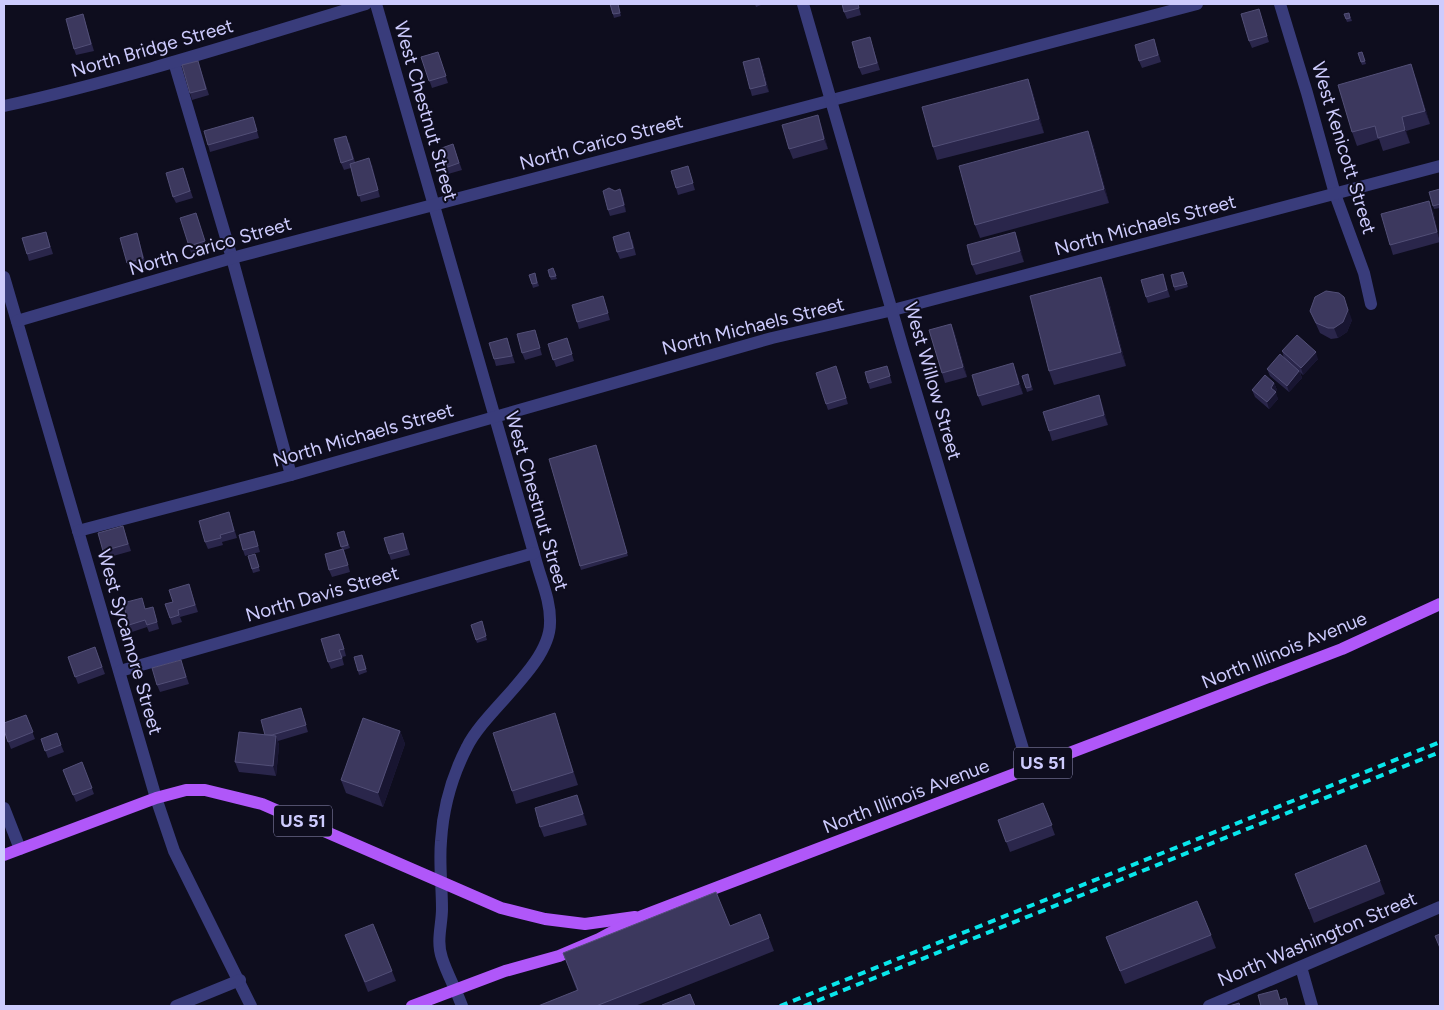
<svg xmlns="http://www.w3.org/2000/svg" width="1444" height="1010" font-family="Figtree,sans-serif">
<rect width="100%" height="100%" fill="#0e0d1e"/>
<g fill="none" stroke-linecap="round" stroke-linejoin="round">
<g stroke="#393c7b" stroke-width="12">
<path d="M376,4L534,553C539,576 551,599 550,623C550,665 485,710 467,747C452,776 443,808 441,841C439,863 442,886 442,909C442,925 436,941 442,958C447,974 456,989 462,1006"/>
<path d="M1280,4L1307,93L1335,194L1364,273L1371,304"/>
<path d="M174,62L232,258L291,475"/>
<path d="M4,106C126,79 246,40 366,4"/>
<path d="M4,277L156,798L174,851L251,1006"/>
<path d="M17,321L232,258L1197,4"/>
<path d="M78,531L291,475L772,338L893,310L1440,166"/>
<path d="M120,671L534,553"/>
<path d="M4,808L20,849"/>
<path d="M1301,967L1312,1006"/>
<path d="M176,1006L240,980"/>
</g>
<g stroke="#393c7b" stroke-width="12">
<path d="M803,4L903,349L1029,769"/>
<path d="M1209,1006L1440,907"/>
</g>
<g stroke="#b057f9" stroke-width="12">
<path d="M4,855L156,798L186,790H205L262,804L501,908L545,919L585,924L635,917"/>
<path d="M412,1006L505,971L559,956L599,939L642,916L1342,649L1440,604"/>
</g>
<g stroke="#09e6eb" stroke-width="4" stroke-dasharray="8 6" stroke-linecap="butt">
<path d="M780,1006L1440,742"/>
<path d="M804,1006L1440,752"/>
</g>
</g>
<g fill="#2a264b">
<path d="M610,4H618L621,16L614,18Z"/>
<path d="M755,4H761V5L756,7Z"/>
<path d="M858,4L861,15L847,19L844,12Z"/>
<path d="M1259,9L1269,42L1252,48L1249,41Z"/>
<path d="M1349,13L1352,21L1347,22L1344,14Z"/>
<path d="M85,21L94,51L76,55L74,49Z"/>
<path d="M1154,39L1161,62L1142,68L1139,61Z"/>
<path d="M872,44L880,70L862,75L859,68Z"/>
<path d="M438,52L448,83L432,88L421,57Z"/>
<path d="M1362,52L1366,64L1362,65L1358,53Z"/>
<path d="M198,61L209,95L192,100L190,93Z"/>
<path d="M762,65L769,92L752,96L750,89Z"/>
<path d="M1416,78L1430,124L1406,131L1410,143L1383,151L1379,139L1357,146L1352,132Z"/>
<path d="M1028,79L1033,93L1044,133L937,160L933,147Z"/>
<path d="M253,117L259,138L210,152L208,145Z"/>
<path d="M821,125L828,149L793,159L789,149Z"/>
<path d="M349,142L355,162L372,165L380,197L361,202L351,168L344,170L341,163Z"/>
<path d="M453,144L462,170L448,174L445,168Z"/>
<path d="M1093,144L1109,203L980,238L975,225Z"/>
<path d="M688,166L695,190L678,195L676,188Z"/>
<path d="M183,168L193,198L176,203L173,197Z"/>
<path d="M1440,189V208L1434,209L1429,192Z"/>
<path d="M623,196L626,212L610,216L608,210Z"/>
<path d="M1433,211L1440,242L1393,255L1390,245Z"/>
<path d="M196,213L207,248L191,253L189,246Z"/>
<path d="M46,232L53,254L29,261L27,254Z"/>
<path d="M1015,232L1024,262L976,275L972,265Z"/>
<path d="M632,239L636,255L620,259L617,252Z"/>
<path d="M139,240L146,265L130,269L127,263Z"/>
<path d="M553,268L557,279L551,280L550,277Z"/>
<path d="M1183,272L1188,287L1175,291L1171,275Z"/>
<path d="M535,273L539,286L533,288L529,275Z"/>
<path d="M1101,277L1106,290L1126,366L1054,385L1049,371Z"/>
<path d="M1165,281L1170,297L1148,303L1146,297Z"/>
<path d="M603,296L610,320L579,329L577,322Z"/>
<path d="M1310,311L1352,320L1347,332L1338,338L1331,339L1320,333Z"/>
<path d="M951,324L955,334L967,377L945,383L942,373Z"/>
<path d="M535,330L542,355L525,360L522,353Z"/>
<path d="M507,338L515,363L496,366L494,359Z"/>
<path d="M567,338L574,361L556,367L548,344Z"/>
<path d="M1282,351L1318,359L1303,375L1300,372L1302,378L1289,392L1270,376L1267,369L1284,358Z"/>
<path d="M839,373L848,404L828,410L826,404Z"/>
<path d="M889,373L892,383L870,389L868,383Z"/>
<path d="M1017,374L1023,394L982,406L978,396Z"/>
<path d="M1028,374L1033,390L1027,392L1022,376Z"/>
<path d="M1274,383L1277,390L1275,392L1278,399L1269,409L1255,397L1252,390Z"/>
<path d="M1099,395L1108,425L1052,441L1049,431Z"/>
<path d="M596,445L628,556L581,570L549,459Z"/>
<path d="M229,512L237,538L222,542L223,545L208,549L205,542Z"/>
<path d="M254,531L260,552L245,556L243,550Z"/>
<path d="M344,531L350,548L344,550L350,572L332,577L329,570L342,549L337,533Z"/>
<path d="M125,532L131,551L106,558L103,551Z"/>
<path d="M403,533L410,555L391,560L389,554Z"/>
<path d="M255,554L260,571L253,573L248,556Z"/>
<path d="M189,584L198,612L180,617L182,622L172,625L165,604L173,602Z"/>
<path d="M145,609L155,614L159,629L149,632L147,627L132,632L129,625Z"/>
<path d="M482,621L487,640L477,643L471,625Z"/>
<path d="M342,640L346,656L342,657L344,665L331,669L328,662Z"/>
<path d="M95,647L105,674L78,684L68,657Z"/>
<path d="M362,655L367,672L359,675L354,657Z"/>
<path d="M181,660L189,684L160,692L157,685Z"/>
<path d="M301,708L308,732L278,741L279,746L276,776L239,772L235,762L265,735Z"/>
<path d="M26,715L35,739L11,749L4,731Z"/>
<path d="M559,727L578,785L516,804L512,791Z"/>
<path d="M400,731L405,744L383,807L346,793L341,780Z"/>
<path d="M41,739L61,745L64,752L48,758Z"/>
<path d="M82,762L94,794L76,802L63,770Z"/>
<path d="M1043,803L1055,835L1010,852L998,820Z"/>
<path d="M581,805L587,825L544,837L540,827Z"/>
<path d="M1295,874L1380,881L1385,894L1314,923Z"/>
<path d="M730,926L769,938L774,951L635,1006H538L577,991L563,953Z"/>
<path d="M345,935L392,971L396,981L368,992Z"/>
<path d="M1211,935L1216,948L1125,984L1106,937Z"/>
</g>
<g fill="#181531">
<path d="M759,58L762,65L769,92L766,85Z"/>
<path d="M1411,64L1416,78L1430,124L1425,111Z"/>
<path d="M1028,79L1033,93L1044,133L1039,119Z"/>
<path d="M818,115L821,125L828,149L824,139Z"/>
<path d="M1402,117L1406,131L1410,143L1405,130Z"/>
<path d="M1088,131L1093,144L1109,203L1104,189Z"/>
<path d="M369,158L372,165L380,197L378,190Z"/>
<path d="M620,189L623,196L626,212L624,205Z"/>
<path d="M1429,201L1433,211L1440,241L1437,232Z"/>
<path d="M1015,232L1019,242L1024,262L1020,251Z"/>
<path d="M1101,277L1106,290L1126,366L1121,352Z"/>
<path d="M1344,297L1352,320L1347,332L1338,338L1334,328Z"/>
<path d="M951,324L955,334L967,377L963,367Z"/>
<path d="M1316,352L1318,359L1303,375L1301,368Z"/>
<path d="M1013,363L1017,374L1023,394L1019,384Z"/>
<path d="M1299,371L1302,378L1289,392L1287,386Z"/>
<path d="M1274,383L1277,390L1273,394L1271,388Z"/>
<path d="M1276,392L1278,399L1269,409L1267,402Z"/>
<path d="M1099,395L1103,406L1108,425L1104,415Z"/>
<path d="M400,731L405,744L383,807L378,793Z"/>
<path d="M276,736L279,746L276,776L273,766Z"/>
<path d="M577,795L581,805L587,825L583,814Z"/>
</g>
<g fill="#3c385e" stroke="#524f77">
<path d="M610,4H618L620,13L613,14Z"/>
<path d="M842,4H858L859,8L844,12Z"/>
<path d="M1259,9L1267,36L1249,41L1241,14Z"/>
<path d="M1349,13L1350,18L1346,19L1344,14Z"/>
<path d="M83,14L91,44L74,49L66,19Z"/>
<path d="M870,37L877,63L859,68L852,42Z"/>
<path d="M1154,39L1158,55L1139,61L1135,45Z"/>
<path d="M438,52L446,76L429,81L421,57Z"/>
<path d="M1362,52L1365,61L1361,62L1358,53Z"/>
<path d="M759,58L766,85L750,89L743,62Z"/>
<path d="M198,61L206,89L190,93L182,65Z"/>
<path d="M1411,64L1425,111L1402,117L1405,130L1378,138L1375,126L1352,132L1338,85Z"/>
<path d="M1028,79L1039,119L933,147L922,107Z"/>
<path d="M818,115L824,139L789,149L782,125Z"/>
<path d="M253,117L257,131L208,145L204,131Z"/>
<path d="M1088,131L1104,189L975,225L959,166Z"/>
<path d="M346,136L353,159L341,163L334,139Z"/>
<path d="M453,144L459,163L445,168L439,149Z"/>
<path d="M369,158L378,190L358,196L350,164Z"/>
<path d="M688,166L693,183L676,188L671,171Z"/>
<path d="M183,168L190,191L173,197L166,173Z"/>
<path d="M609,188L615,191L620,189L624,205L608,210L603,191Z"/>
<path d="M1440,189V204L1433,206L1429,192Z"/>
<path d="M1429,201L1437,232L1390,245L1381,214Z"/>
<path d="M196,213L205,241L189,246L180,218Z"/>
<path d="M46,232L50,247L27,254L22,238Z"/>
<path d="M629,232L633,248L617,252L613,237Z"/>
<path d="M1015,232L1020,251L972,265L967,245Z"/>
<path d="M137,233L143,258L127,263L120,238Z"/>
<path d="M553,268L556,276L550,277L548,270Z"/>
<path d="M1183,272L1187,284L1174,287L1171,275Z"/>
<path d="M535,273L537,283L532,284L529,275Z"/>
<path d="M1163,274L1167,290L1146,297L1141,280Z"/>
<path d="M1101,277L1121,352L1049,371L1030,296Z"/>
<path d="M1326,291L1339,293L1344,297L1348,310L1343,322L1334,328H1328L1316,323L1310,311L1315,297Z"/>
<path d="M603,296L608,313L577,322L572,305Z"/>
<path d="M951,324L963,367L942,373L929,330Z"/>
<path d="M535,330L540,348L522,353L517,334Z"/>
<path d="M1297,335L1316,352L1301,368L1282,351Z"/>
<path d="M507,338L512,356L494,359L489,343Z"/>
<path d="M567,338L572,354L553,360L548,344Z"/>
<path d="M1280,354L1299,371L1287,386L1267,369Z"/>
<path d="M1013,363L1019,384L978,396L972,375Z"/>
<path d="M836,366L846,398L826,404L816,373Z"/>
<path d="M887,366L890,376L868,383L865,372Z"/>
<path d="M1028,374L1031,387L1026,388L1022,376Z"/>
<path d="M1265,375L1274,383L1271,388L1276,392L1267,402L1252,390Z"/>
<path d="M1099,395L1104,415L1049,431L1043,412Z"/>
<path d="M596,445L627,553L580,566L549,459Z"/>
<path d="M229,512L234,531L220,535L221,538L205,542L199,521Z"/>
<path d="M123,526L128,544L103,551L98,533Z"/>
<path d="M254,531L258,546L243,550L239,535Z"/>
<path d="M344,531L348,545L341,547L337,533Z"/>
<path d="M403,533L407,549L389,554L384,538Z"/>
<path d="M343,549L348,565L329,570L325,554Z"/>
<path d="M255,554L259,567L252,569L248,556Z"/>
<path d="M189,584L195,605L178,610L179,615L170,618L165,604L173,602L169,590Z"/>
<path d="M142,598L145,609L153,607L157,622L147,625L145,620L129,625L123,603Z"/>
<path d="M482,621L486,636L476,640L471,625Z"/>
<path d="M339,634L344,649L339,650L342,658L328,662L321,639Z"/>
<path d="M95,647L102,667L75,677L68,657Z"/>
<path d="M362,655L366,669L358,671L354,657Z"/>
<path d="M181,660L186,677L157,685L152,668Z"/>
<path d="M301,708L306,725L272,735H265L261,720Z"/>
<path d="M555,713L573,772L512,791L493,733Z"/>
<path d="M26,715L33,732L8,742L4,730V723Z"/>
<path d="M363,718L400,731L378,793L341,780Z"/>
<path d="M239,732L276,736L273,766L235,762Z"/>
<path d="M57,733L61,745L45,751L41,739Z"/>
<path d="M82,762L92,788L73,795L63,770Z"/>
<path d="M577,795L583,814L540,827L535,808Z"/>
<path d="M1043,803L1052,825L1006,842L998,820Z"/>
<path d="M1366,845L1380,881L1309,909L1295,874Z"/>
<path d="M716,892L730,926L760,914L769,938L596,1006H538L578,990L563,953Z"/>
<path d="M1197,901L1211,935L1120,971L1106,937Z"/>
<path d="M373,924L392,971L365,982L345,935Z"/>
<path d="M1440,934V948L1435,936Z"/>
<path d="M1277,990L1280,1000L1286,998L1288,1006H1261L1258,995Z"/>
<path d="M690,994L695,1006H662V1005Z"/>
<path d="M1239,1003L1240,1006H1229Z"/>
</g>
<g text-anchor="middle" dominant-baseline="central" stroke-width="4" stroke-linejoin="round" paint-order="stroke">
<g fill="#0e0d1e" stroke="#9492ba" stroke-width="1">
<rect x="1014" y="747.5" width="58" height="31" rx="4"/>
<rect x="274" y="805.5" width="58" height="31" rx="4"/>
</g>
<g font-size="18" font-weight="bold" fill="#cdcbfd">
<text x="1043" y="763">US 51</text>
<text x="303" y="821">US 51</text>
</g>
<g font-size="19" fill="#cdcbfd" stroke="#0e0d1e">
<text transform="translate(152 48) rotate(-16)">North Bridge Street</text>
<text transform="translate(426 111) rotate(74)">West Chestnut Street</text>
<text transform="translate(601 142) rotate(-15)">North Carico Street</text>
<text transform="translate(1344 148) rotate(73)">West Kenicott Street</text>
<text transform="translate(1145 225) rotate(-15)">North Michaels Street</text>
<text transform="translate(210 246) rotate(-16)">North Carico Street</text>
<text transform="translate(753 326) rotate(-14)">North Michaels Street</text>
<text transform="translate(933 381) rotate(74)">West Willow Street</text>
<text transform="translate(363 435) rotate(-16)">North Michaels Street</text>
<text transform="translate(537 501) rotate(74)">West Chestnut Street</text>
<text transform="translate(322 594) rotate(-16)">North Davis Street</text>
<text transform="translate(130 642) rotate(74)">West Sycamore Street</text>
<text transform="translate(1284 650) rotate(-22)">North Illinois Avenue</text>
<text transform="translate(906 796) rotate(-21)">North Illinois Avenue</text>
<text transform="translate(1317 939) rotate(-23)">North Washington Street</text>
</g>
</g>
<rect width="1444" height="1010" fill="none" stroke="#cdcbfd" stroke-width="10"/>
</svg>
